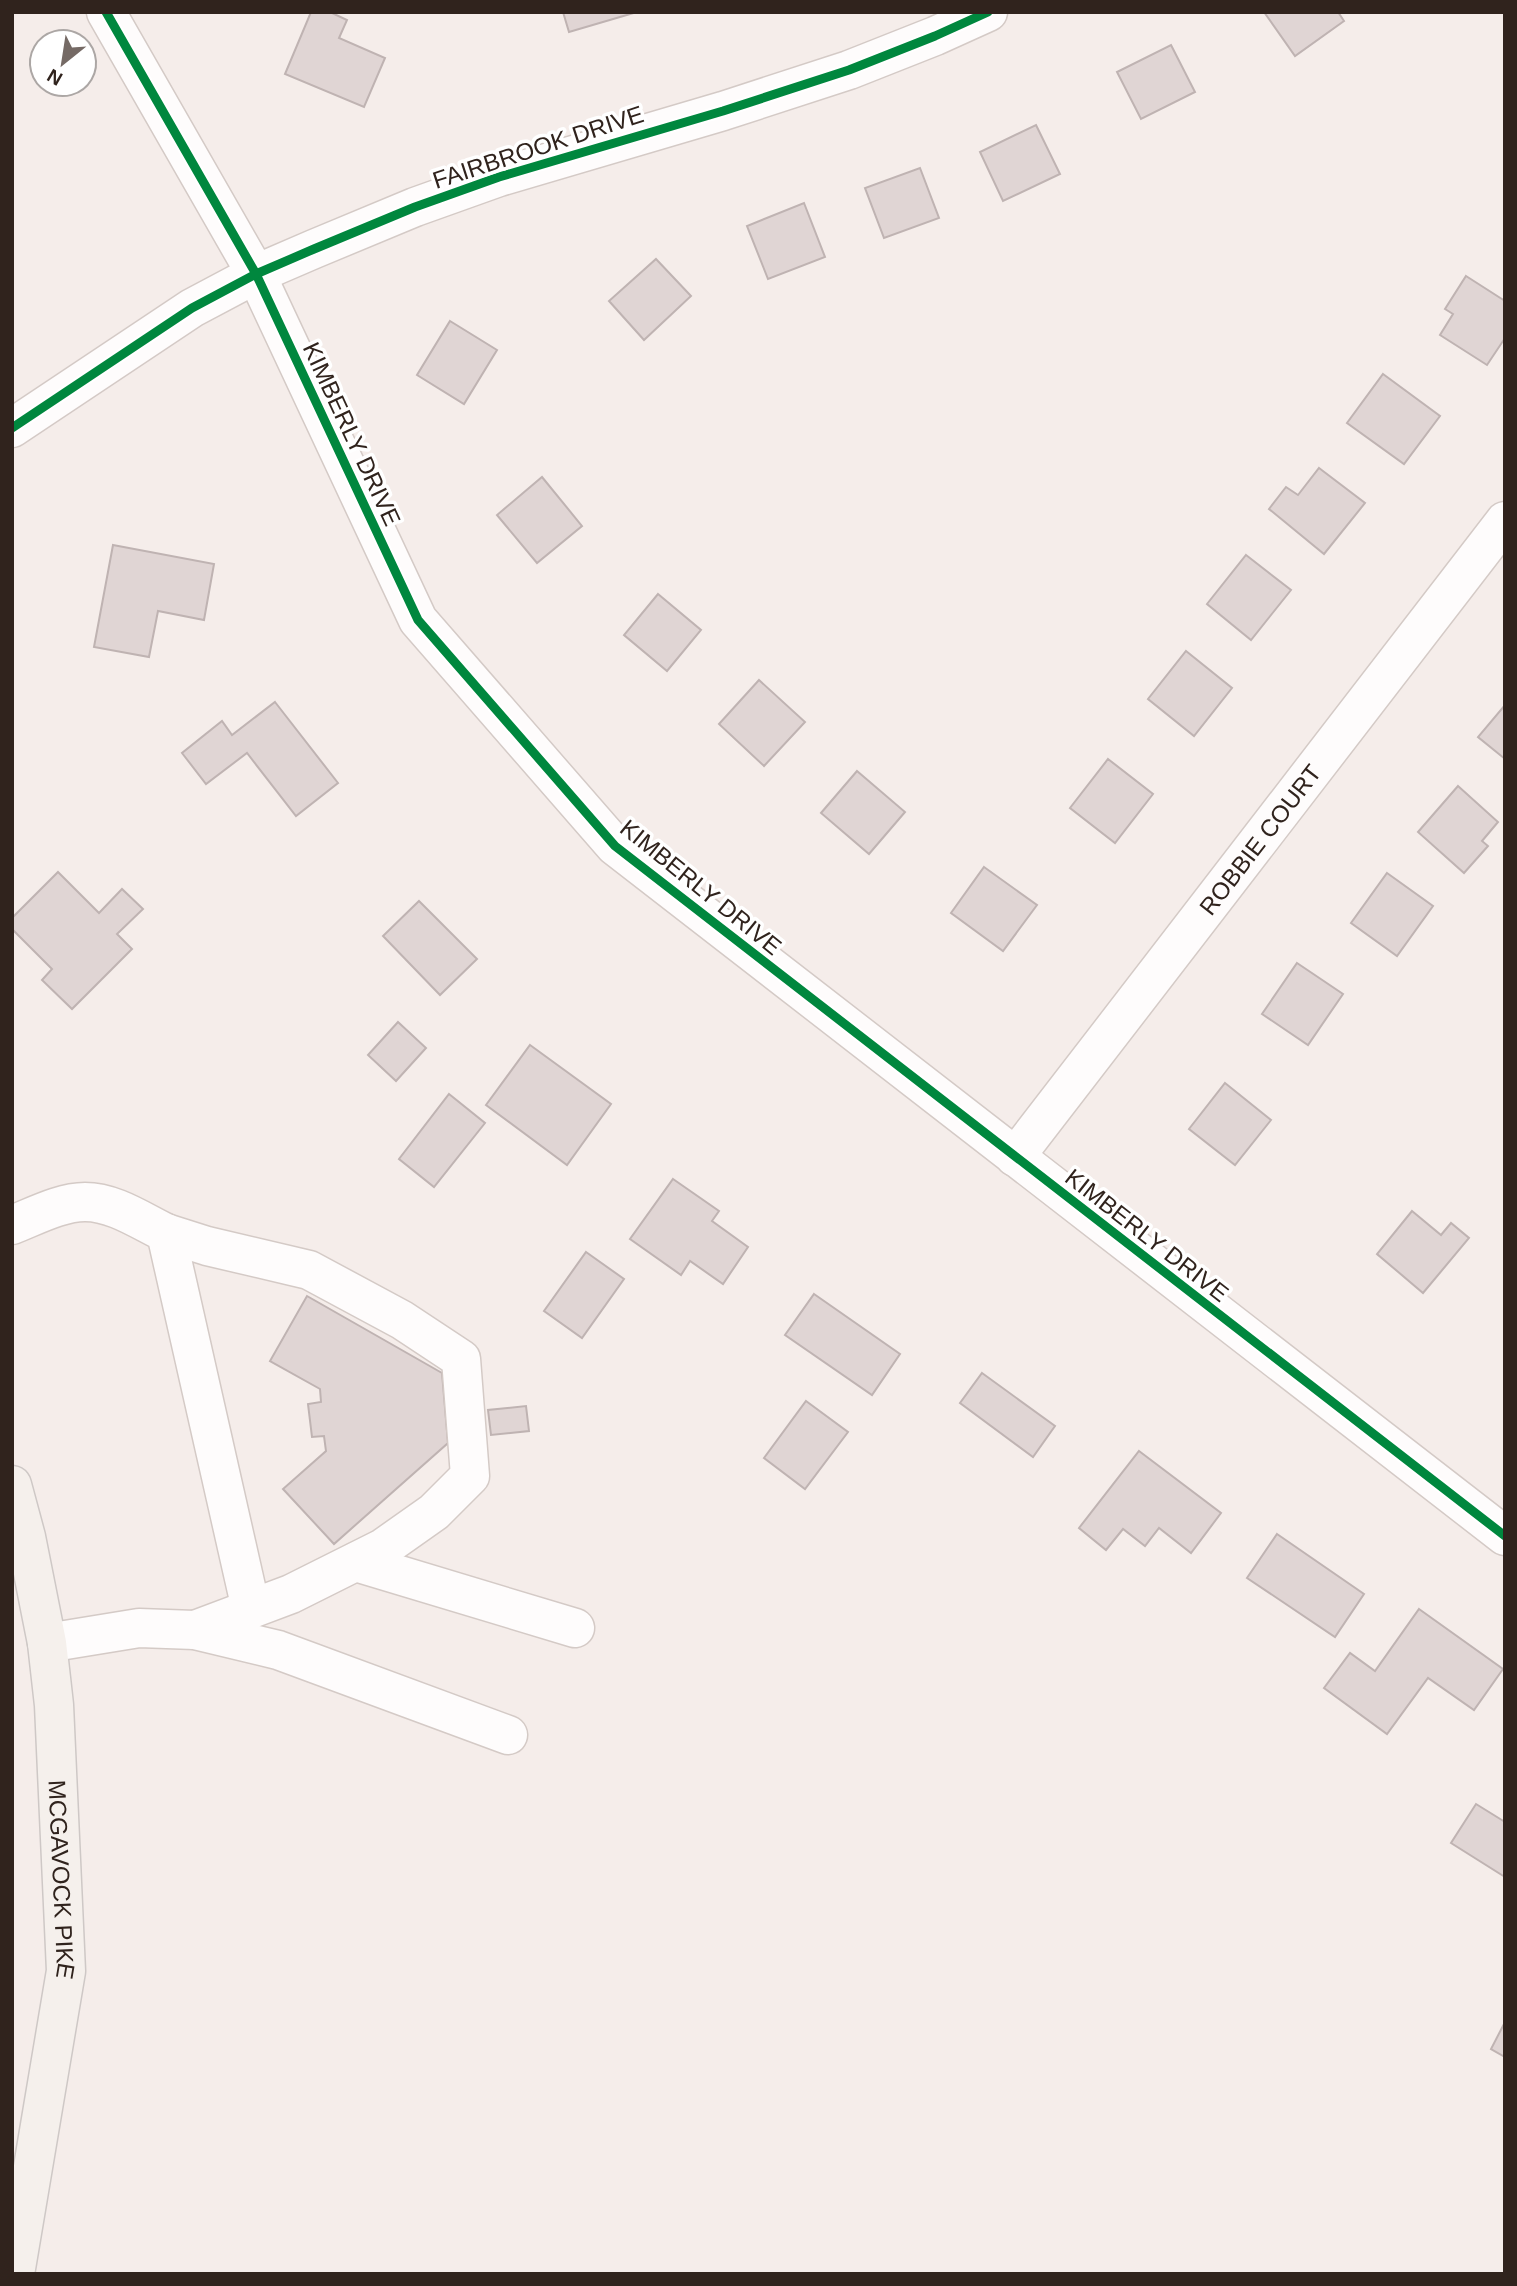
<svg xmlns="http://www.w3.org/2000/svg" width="1517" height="2286" font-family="Arial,sans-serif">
<rect width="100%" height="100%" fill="#f5edea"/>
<g fill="#e0d5d4" stroke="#bfb3b2" stroke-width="2">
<path d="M311,12H330L347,20L339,38L385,58L364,107L285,74Z"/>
<path d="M563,12H637L569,32Z"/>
<path d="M1264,12H1338L1344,21L1295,56Z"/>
<path d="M1171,45L1195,92L1141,119L1117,72Z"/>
<path d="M1036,125L1060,174L1003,201L980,152Z"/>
<path d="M920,168L939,218L884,238L865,188Z"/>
<path d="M804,203L825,257L768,279L747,226Z"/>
<path d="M656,259L691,296L644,340L609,301Z"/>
<path d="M1466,276L1505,301V338L1487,365L1440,335L1453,314L1445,309Z"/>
<path d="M450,321L497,350L464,404L417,375Z"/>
<path d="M1383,374L1440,416L1404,464L1347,423Z"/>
<path d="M1319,468L1365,503L1324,554L1269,509L1286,487L1298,495Z"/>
<path d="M542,477L582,526L537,563L497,515Z"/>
<path d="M113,545L214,564L204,620L158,611L149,657L94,647Z"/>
<path d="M1246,555L1291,590L1251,640L1207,604Z"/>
<path d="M658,594L701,630L667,671L624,635Z"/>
<path d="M1186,651L1232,688L1194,736L1148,699Z"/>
<path d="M759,680L805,722L764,766L719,724Z"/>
<path d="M275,702L338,783L296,816L247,753L206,784L182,753L222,721L232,735Z"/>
<path d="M1505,705V759L1478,737Z"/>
<path d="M1108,759L1153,794L1115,843L1070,808Z"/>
<path d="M857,771L905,812L869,854L821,813Z"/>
<path d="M1458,786L1498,822L1482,841L1488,846L1464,873L1418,832Z"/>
<path d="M984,867L1037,905L1003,951L951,913Z"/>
<path d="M58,872L99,913L122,889L143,909L117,934L132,949L72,1009L42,980L52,969L12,929V918Z"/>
<path d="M1387,873L1433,906L1397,956L1351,923Z"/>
<path d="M419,901L477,959L440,995L383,936Z"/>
<path d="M1297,963L1343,994L1308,1045L1262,1014Z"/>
<path d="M398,1022L426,1048L396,1081L368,1055Z"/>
<path d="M530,1045L611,1104L567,1165L486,1105Z"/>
<path d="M1225,1083L1271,1120L1235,1165L1189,1129Z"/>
<path d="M449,1094L485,1123L434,1187L399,1159Z"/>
<path d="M673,1179L719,1211L712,1221L748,1247L723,1284L690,1261L681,1275L630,1239Z"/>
<path d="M1412,1211L1441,1235L1451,1223L1469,1238L1423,1293L1377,1254Z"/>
<path d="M586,1252L624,1279L582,1338L544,1311Z"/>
<path d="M814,1294L900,1354L872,1395L785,1335Z"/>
<path d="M307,1296L442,1373L448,1443L334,1544L283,1489L326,1451L324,1436L312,1437L308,1404L321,1402L320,1389L270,1361Z"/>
<path d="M982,1373L1055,1426L1033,1457L960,1403Z"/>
<path d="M806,1401L848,1432L805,1489L764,1458Z"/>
<path d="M526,1406L529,1431L491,1435L488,1410Z"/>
<path d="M1139,1451L1221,1513L1191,1553L1159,1528L1145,1546L1123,1529L1106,1550L1079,1528Z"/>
<path d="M1277,1534L1364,1594L1335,1637L1247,1578Z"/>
<path d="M1419,1609L1503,1669L1474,1710L1428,1678L1387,1734L1324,1688L1350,1653L1375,1671Z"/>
<path d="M1476,1804L1505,1822V1877L1451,1843Z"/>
<path d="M1505,2022V2057L1491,2049Z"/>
</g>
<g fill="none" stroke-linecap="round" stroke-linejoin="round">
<g stroke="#d4cac6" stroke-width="41">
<g id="minor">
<path d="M106,12L256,274L418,620L615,846L1505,1536"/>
<path d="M12,428L192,308L256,274L314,249L415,207L499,177L723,111L849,70L935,36L988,12"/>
<path id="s1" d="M1015,1157L1505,521"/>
<path d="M12,1225C35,1216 61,1202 85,1202C114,1202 141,1221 166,1233L251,1609"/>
<path d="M166,1233L207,1246L309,1270L402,1320L461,1359L470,1476L434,1512L383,1548L291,1594L195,1630"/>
<path d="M356,1562L575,1628"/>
<path d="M47,1643L139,1628L195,1630L278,1650L508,1735"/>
</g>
</g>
<g stroke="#cec8c6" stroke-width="41">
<g id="major">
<path id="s2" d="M12,1485L26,1537L47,1643L54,1705L66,1971L15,2274"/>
</g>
</g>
<use href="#minor" stroke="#fefcfc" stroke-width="38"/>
<use href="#major" stroke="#f5f0ec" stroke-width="38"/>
<g stroke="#fff" stroke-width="13">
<g id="cycleway">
<path d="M106,12L256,274L418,620L615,846L1505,1536"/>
<path d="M12,428L192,308L256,274L314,249L415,207L499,177L723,111L849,70L935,36L988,12"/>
</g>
</g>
<use href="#cycleway" stroke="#00873e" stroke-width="9"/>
</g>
<g text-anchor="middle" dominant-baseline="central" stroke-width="7" stroke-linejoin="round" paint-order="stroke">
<g font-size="24" fill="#30231d" stroke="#fff">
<text transform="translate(538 147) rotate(-18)">FAIRBROOK DRIVE</text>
<text transform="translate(352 434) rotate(65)">KIMBERLY DRIVE</text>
<text stroke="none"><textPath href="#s1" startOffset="401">ROBBIE COURT</textPath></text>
<text transform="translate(701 887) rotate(39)">KIMBERLY DRIVE</text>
<text transform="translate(1147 1235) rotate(38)">KIMBERLY DRIVE</text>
<text stroke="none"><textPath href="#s2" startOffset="399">MCGAVOCK PIKE</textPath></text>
</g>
</g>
<rect width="1517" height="2286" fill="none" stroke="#30231d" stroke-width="28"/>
<g transform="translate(63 63) rotate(210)"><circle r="33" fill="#ffffff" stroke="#aca7a5" stroke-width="2"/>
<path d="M0-5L12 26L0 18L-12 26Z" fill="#756a65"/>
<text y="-10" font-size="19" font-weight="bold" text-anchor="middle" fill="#30231d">N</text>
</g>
</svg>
